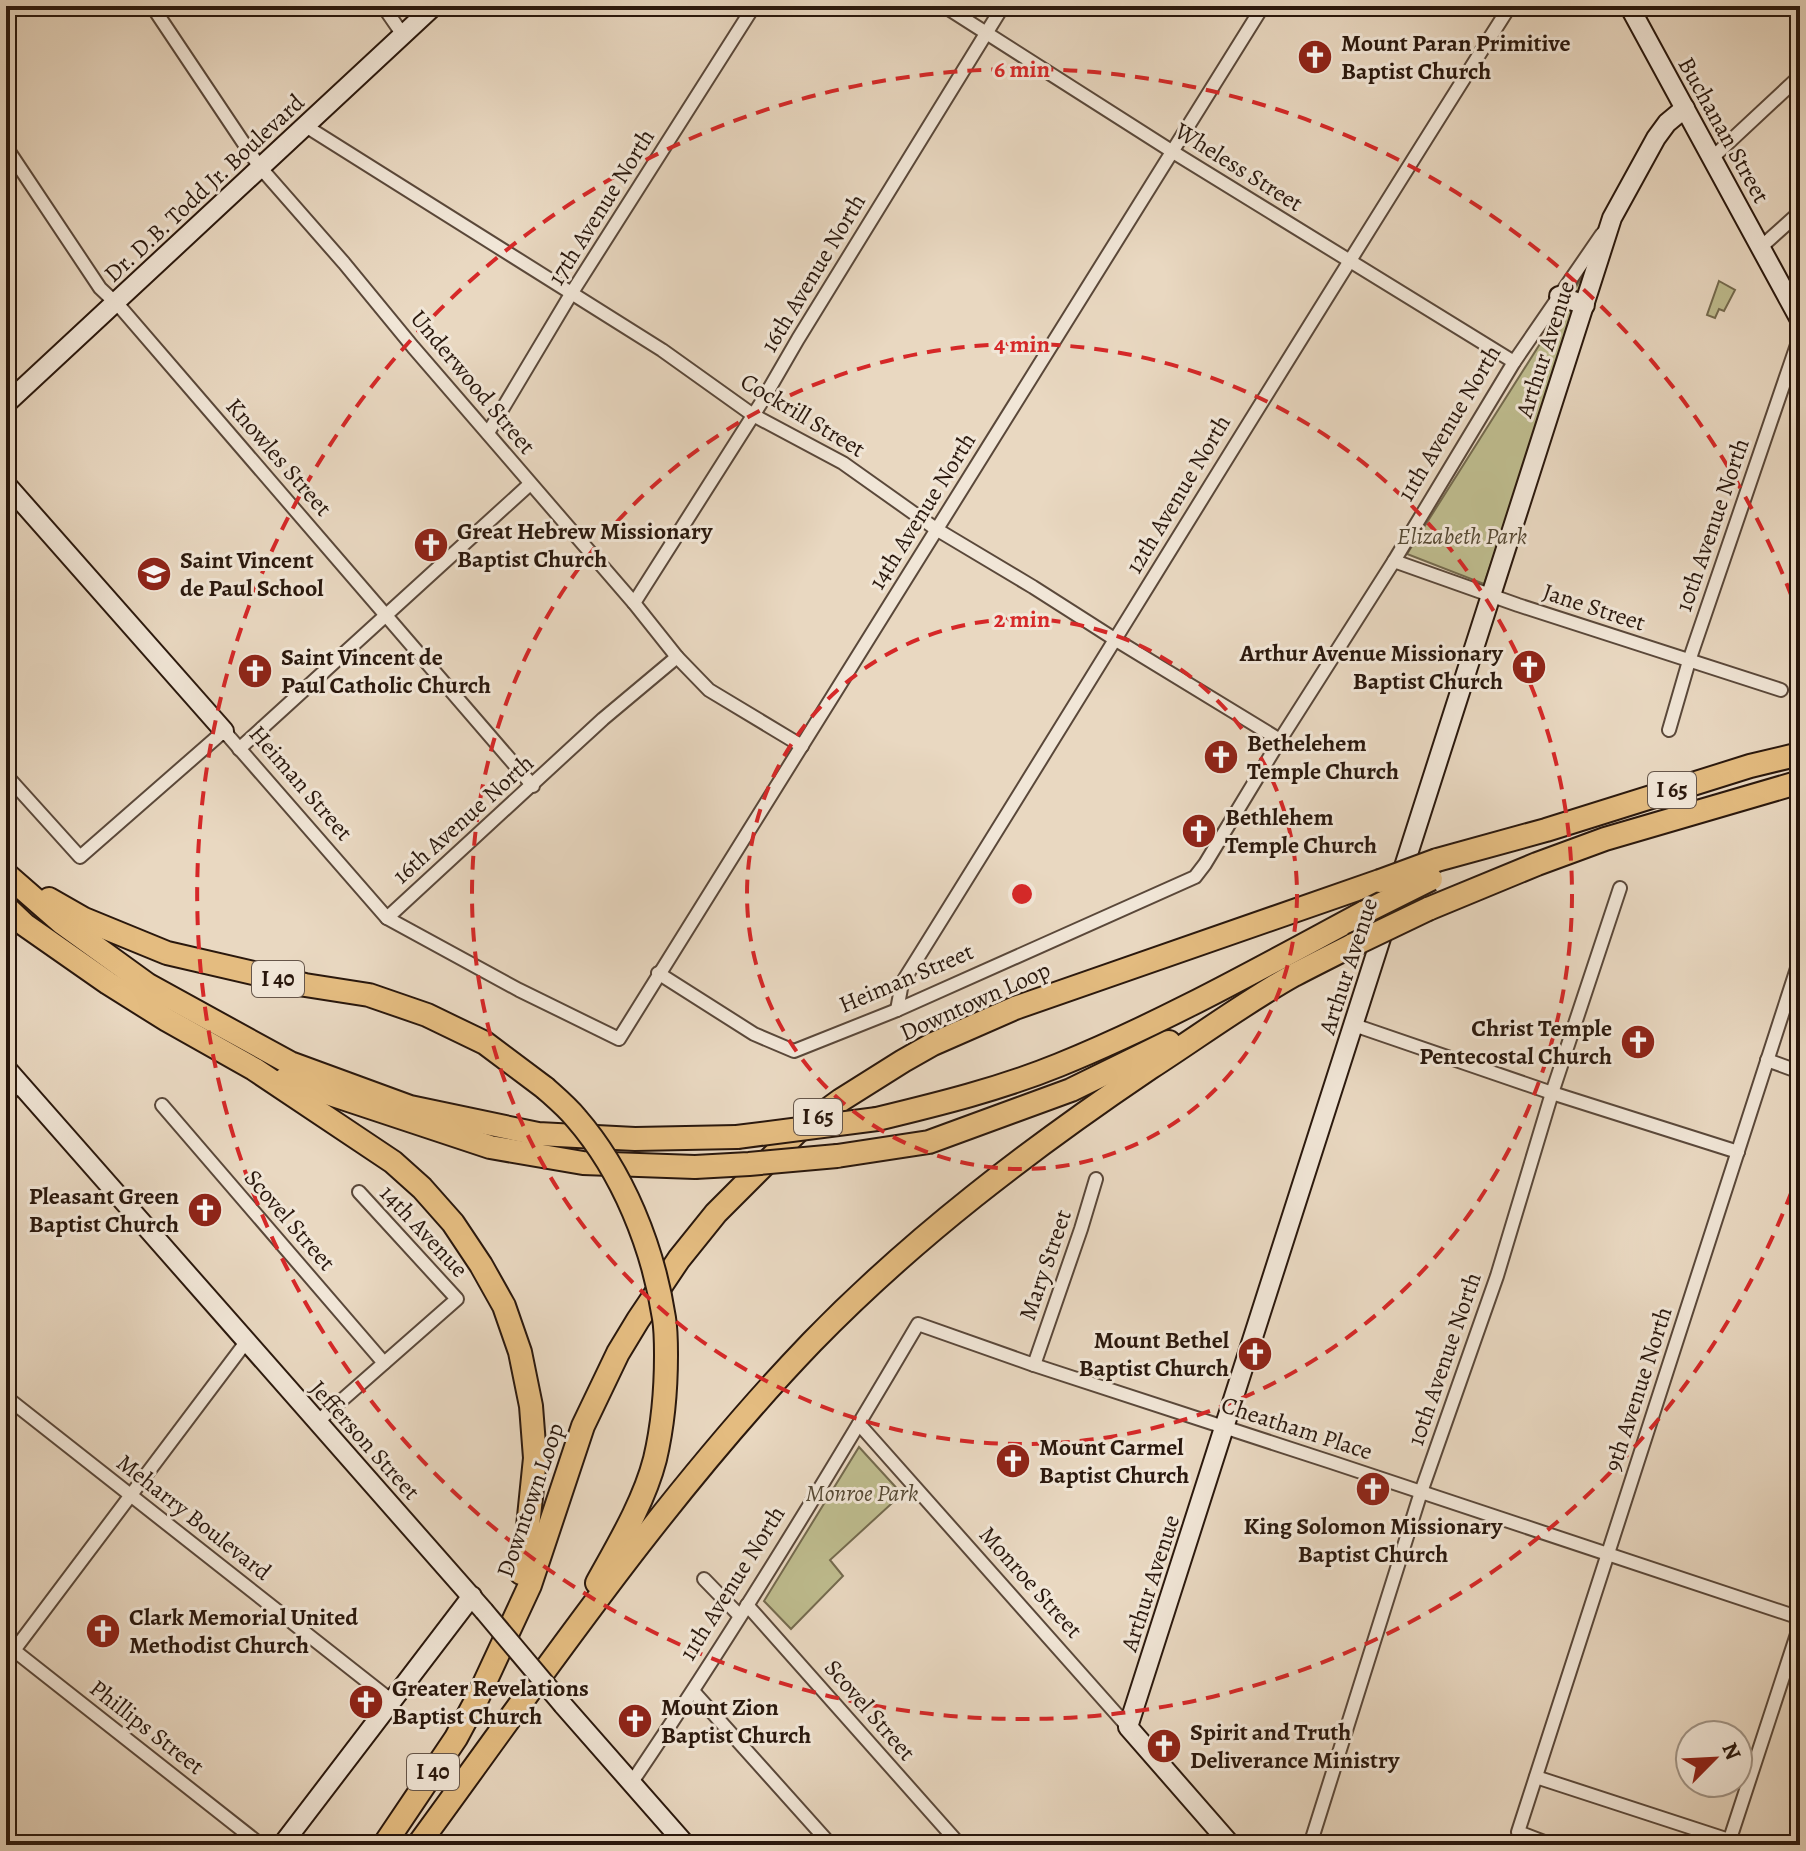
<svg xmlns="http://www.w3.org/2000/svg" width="1806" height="1851" font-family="Alegreya,serif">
<rect width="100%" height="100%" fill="#e9d8c1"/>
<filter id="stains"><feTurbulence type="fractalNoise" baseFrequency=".0025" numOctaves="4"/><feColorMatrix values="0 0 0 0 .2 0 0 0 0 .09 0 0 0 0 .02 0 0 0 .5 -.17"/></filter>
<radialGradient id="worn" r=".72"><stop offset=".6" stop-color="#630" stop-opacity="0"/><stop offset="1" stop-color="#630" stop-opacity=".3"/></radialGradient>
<g fill="#bebc8e" stroke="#746a4e" stroke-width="2">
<path d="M1598,252L1484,584L1407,554Z"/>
<path d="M1719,281L1735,290L1724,311L1719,309L1715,318L1707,315Z"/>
<path d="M859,1447L902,1494L830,1560L843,1576L791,1629L764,1601Z"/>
</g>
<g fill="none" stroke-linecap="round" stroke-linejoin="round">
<g stroke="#5a483a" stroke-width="16">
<g id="street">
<path d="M152,6L259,166L344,263L413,347L634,603L677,657L709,690L802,746"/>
<path d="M383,6L403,35"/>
<path d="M944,6L1173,152L1514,362"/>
<path d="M304,125L662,350L753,415L843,463L936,529L1033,587L1116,640L1280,740"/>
<path d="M6,147L100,288L121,308L533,786"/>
<path d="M1712,158L1800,76"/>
<path d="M1761,247L1800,212"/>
<path d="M488,433L571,294L754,6"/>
<path d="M1394,561L1518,605L1781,690"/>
<path d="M634,603L761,403L798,339L1003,6"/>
<path d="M1669,730L1689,661L1800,336"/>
<path d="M239,749L530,484"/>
<path d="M6,775L80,857L224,731L387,918L519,990L619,1039L1263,6"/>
<path d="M387,918L603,719L677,657"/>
<path d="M658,973L754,1034L794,1051L897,1010L1195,877L1205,864L1280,740L1394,561L1514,362L1602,234"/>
<path d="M897,1010L902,983C1105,658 1304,330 1510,6"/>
<path d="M1354,1025L1552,1093L1738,1152"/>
<path d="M1767,1060L1800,1072"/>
<path d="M6,1100L19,1083"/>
<path d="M162,1105L384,1363"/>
<path d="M1034,1365L1081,1229L1096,1179"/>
<path d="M6,1397L392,1701"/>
<path d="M317,1422L457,1299L359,1192"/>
<path d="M859,1424L1128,1727"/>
<path d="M704,1579L739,1615"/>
<path d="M747,1605L960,1845"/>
<path d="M6,1644L261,1845"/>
<path d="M6,1661L246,1342"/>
<path d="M693,1691L831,1845"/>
<path d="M1536,1777L1729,1840"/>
<path d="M632,1782C733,1633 827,1479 918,1324L1034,1365L1331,1462L1800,1618"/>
<path d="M1310,1845L1421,1492L1497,1276L1552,1093L1620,888"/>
<path d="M1552,1845L1518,1832L1800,959"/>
<path d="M1728,1845L1800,1625"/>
</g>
</g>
<g stroke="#2a180d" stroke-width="22">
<g id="secondary">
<path d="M1629,6L1800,320"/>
<path d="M1559,296L1585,305"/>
<path d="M6,404C149,272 291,138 434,6"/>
<path d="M6,484L224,731"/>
<path d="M6,1068L484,1611"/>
<path d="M563,1705L686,1845"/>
<path d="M282,1845L472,1596"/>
<path d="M1231,1845L1128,1727L1612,218L1656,138L1667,123L1685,108"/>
</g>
</g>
<g stroke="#2a180d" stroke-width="26">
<g id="highway">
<path d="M1437,860L1546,830L1750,766L1800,754"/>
<path d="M6,874L61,922L148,985L290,1063L410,1107L538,1134L635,1139L737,1137"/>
<path d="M49,899L84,919L167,953L305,985L369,995L427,1015L485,1043L545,1088"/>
<path d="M6,907L25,925L108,983L167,1020L254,1069L393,1162L422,1188L453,1223L481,1265L504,1306L520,1352L531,1406L535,1458L525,1556L521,1573"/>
<path d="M1428,909L1537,864L1605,839L1800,782"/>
<path d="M285,1079L490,1147L583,1163L695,1167"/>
<path d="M877,1119C939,1104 1000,1089 1059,1065C1165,1022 1264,966 1365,912"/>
<path d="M837,1156L929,1142L1071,1090L1169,1042"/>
<path d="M597,1583C618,1545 644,1502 655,1459C663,1425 666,1390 666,1355"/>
<path d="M384,1845L456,1738L478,1697L530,1585L583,1426L618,1353L638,1320L679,1259L716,1213L797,1132L841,1100L903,1061L933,1044L1015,1008L1380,881"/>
<path d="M418,1845C544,1673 664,1496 812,1342C913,1238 1030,1149 1150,1068C1198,1037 1244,1003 1294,975C1313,965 1333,955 1353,945"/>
</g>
</g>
<use href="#street" stroke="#f1e6d7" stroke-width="12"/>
<use href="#secondary" stroke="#f1e6d7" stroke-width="18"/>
<use href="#highway" stroke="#e4bc80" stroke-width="22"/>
<g stroke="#2a180d" stroke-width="22" stroke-linecap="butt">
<path id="secondary-bridge" d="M484,1611L563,1705"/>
</g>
<g stroke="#2a180d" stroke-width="26" stroke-linecap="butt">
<g id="highway-bridge">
<path d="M1380,881L1437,860"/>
<path d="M1365,912L1431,879"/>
<path d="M1353,945L1428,909"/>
<path d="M545,1088C555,1097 567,1107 576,1118C623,1172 653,1247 664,1318C666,1330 666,1342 666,1355"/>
<path d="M737,1137L877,1119"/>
<path d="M695,1167L749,1164L837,1156"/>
</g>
</g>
<use href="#secondary-bridge" stroke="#f1e6d7" stroke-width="18"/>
<use href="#highway-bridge" stroke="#e4bc80" stroke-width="22"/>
</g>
<g fill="none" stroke="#d62828" stroke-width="4" stroke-dasharray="14 10">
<circle cx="1022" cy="894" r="275"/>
<circle cx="1022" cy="894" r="550"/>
<path d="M1800 1169A825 825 0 1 1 1800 619"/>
</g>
<defs>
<g id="church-disc" transform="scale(1.8)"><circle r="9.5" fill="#8f2418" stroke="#f1e6d7"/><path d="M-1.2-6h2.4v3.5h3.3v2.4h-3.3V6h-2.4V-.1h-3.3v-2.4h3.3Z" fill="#fff"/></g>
<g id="school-disc" transform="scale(1.8)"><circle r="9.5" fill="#8f2418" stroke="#f1e6d7"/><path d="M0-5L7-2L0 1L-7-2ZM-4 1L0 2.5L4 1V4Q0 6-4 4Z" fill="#fff"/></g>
</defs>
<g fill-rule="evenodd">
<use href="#church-disc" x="1315" y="57"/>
<use href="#church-disc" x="431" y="545"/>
<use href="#school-disc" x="154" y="574"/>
<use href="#church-disc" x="1529" y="667"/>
<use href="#church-disc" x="255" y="671"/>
<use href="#church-disc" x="1221" y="757"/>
<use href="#church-disc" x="1199" y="831"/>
<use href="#church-disc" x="1638" y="1042"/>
<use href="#church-disc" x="205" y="1210"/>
<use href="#church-disc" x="1255" y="1354"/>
<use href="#church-disc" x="1013" y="1461"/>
<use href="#church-disc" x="1373" y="1489"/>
<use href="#church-disc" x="103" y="1631"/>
<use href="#church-disc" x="366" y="1702"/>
<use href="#church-disc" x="635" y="1721"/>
<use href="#church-disc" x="1164" y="1746"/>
</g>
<g text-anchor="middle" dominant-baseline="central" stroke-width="6" stroke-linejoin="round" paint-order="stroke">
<g fill="#f1e6d7" stroke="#66564a" stroke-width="2">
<rect x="1648" y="772" width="48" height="36" rx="6"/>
<rect x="252" y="961" width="52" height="36" rx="6"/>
<rect x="794" y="1099" width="48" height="36" rx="6"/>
<rect x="407" y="1754" width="52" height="36" rx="6"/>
</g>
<g font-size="22" font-weight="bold" fill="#2a180d">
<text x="1672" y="790">I 65</text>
<text x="278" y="979">I 40</text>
<text x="818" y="1117">I 65</text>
<text x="433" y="1772">I 40</text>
</g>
<g font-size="24" font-weight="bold" fill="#2a180d" stroke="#f1e6d7" text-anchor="start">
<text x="1341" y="43">Mount Paran Primitive<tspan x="1341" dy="28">Baptist Church</tspan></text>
<text x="457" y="531">Great Hebrew Missionary<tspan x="457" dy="28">Baptist Church</tspan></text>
<text x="180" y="560">Saint Vincent<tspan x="180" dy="28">de Paul School</tspan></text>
<text x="1503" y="653" text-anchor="end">Arthur Avenue Missionary<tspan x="1503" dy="28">Baptist Church</tspan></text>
<text x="281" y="657">Saint Vincent de<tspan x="281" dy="28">Paul Catholic Church</tspan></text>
<text x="1247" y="743">Bethelehem<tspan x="1247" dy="28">Temple Church</tspan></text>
<text x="1225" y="817">Bethlehem<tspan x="1225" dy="28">Temple Church</tspan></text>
<text x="1612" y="1028" text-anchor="end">Christ Temple<tspan x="1612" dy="28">Pentecostal Church</tspan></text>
<text x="179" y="1196" text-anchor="end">Pleasant Green<tspan x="179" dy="28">Baptist Church</tspan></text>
<text x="1229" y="1340" text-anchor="end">Mount Bethel<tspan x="1229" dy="28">Baptist Church</tspan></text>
<text x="1039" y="1447">Mount Carmel<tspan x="1039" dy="28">Baptist Church</tspan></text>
<text x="1373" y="1526" text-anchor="middle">King Solomon Missionary<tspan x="1373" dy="28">Baptist Church</tspan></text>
<text x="129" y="1617">Clark Memorial United<tspan x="129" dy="28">Methodist Church</tspan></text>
<text x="392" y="1688">Greater Revelations<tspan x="392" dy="28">Baptist Church</tspan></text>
<text x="661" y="1707">Mount Zion<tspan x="661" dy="28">Baptist Church</tspan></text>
<text x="1190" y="1732">Spirit and Truth<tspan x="1190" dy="28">Deliverance Ministry</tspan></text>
</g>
<g font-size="24" fill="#2a180d" stroke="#f1e6d7">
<text transform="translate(1724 130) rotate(61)">Buchanan Street</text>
<text transform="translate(1239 167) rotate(32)">Wheless Street</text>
<text transform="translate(204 188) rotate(-43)">Dr. D.B. Todd Jr. Boulevard</text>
<text transform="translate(601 207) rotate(-58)">17th Avenue North</text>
<text transform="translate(813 273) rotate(-59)">16th Avenue North</text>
<text transform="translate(1545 349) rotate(-72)">Arthur Avenue</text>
<text transform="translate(473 382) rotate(50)">Underwood Street</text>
<text transform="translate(803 415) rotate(31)">Cockrill Street</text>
<text transform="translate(1449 423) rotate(-59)">11th Avenue North</text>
<text transform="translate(279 457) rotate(49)">Knowles Street</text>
<text transform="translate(1178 494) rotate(-59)">12th Avenue North</text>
<text transform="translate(922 511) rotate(-58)">14th Avenue North</text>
<text transform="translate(1712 525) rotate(-71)">10th Avenue North</text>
<text transform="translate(1594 607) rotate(18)">Jane Street</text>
<text transform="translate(301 783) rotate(49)">Heiman Street</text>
<text transform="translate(463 819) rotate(-42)">16th Avenue North</text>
<text transform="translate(1348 966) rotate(-72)">Arthur Avenue</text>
<text transform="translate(906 978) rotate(-23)">Heiman Street</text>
<text transform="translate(975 1001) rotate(-24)">Downtown Loop</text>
<text transform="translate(290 1220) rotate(49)">Scovel Street</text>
<text transform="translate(424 1231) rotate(47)">14th Avenue</text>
<text transform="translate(1045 1265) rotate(-71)">Mary Street</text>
<text transform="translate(1444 1359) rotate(-71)">10th Avenue North</text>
<text transform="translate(1638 1389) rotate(-72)">9th Avenue North</text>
<text transform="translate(1297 1428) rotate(18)">Cheatham Place</text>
<text transform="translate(365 1440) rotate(48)">Jefferson Street</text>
<text transform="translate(530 1500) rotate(-71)">Downtown Loop</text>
<text transform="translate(194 1517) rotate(38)">Meharry Boulevard</text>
<text transform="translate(1031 1582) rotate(48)">Monroe Street</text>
<text transform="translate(732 1583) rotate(-58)">11th Avenue North</text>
<text transform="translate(1150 1583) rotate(-72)">Arthur Avenue</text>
<text transform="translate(870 1710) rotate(49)">Scovel Street</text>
<text transform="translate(147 1727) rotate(38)">Phillips Street</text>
</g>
<g font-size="24" font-style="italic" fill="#564934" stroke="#f1e6d7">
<text x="1462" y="536">Elizabeth Park</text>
<text x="862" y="1493">Monroe Park</text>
</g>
</g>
<circle cx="1022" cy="894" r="12" fill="#d62828" stroke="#f1e6d7" stroke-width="4"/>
<g font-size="24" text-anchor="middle" font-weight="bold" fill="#d62828" stroke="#f1e6d7" stroke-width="6" stroke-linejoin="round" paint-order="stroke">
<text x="1022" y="77">6 min</text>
<text x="1022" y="352">4 min</text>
<text x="1022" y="627">2 min</text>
</g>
<rect width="1806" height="1851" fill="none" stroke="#e9d8c1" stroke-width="32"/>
<rect x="8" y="8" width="1790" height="1835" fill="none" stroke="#2a180d" stroke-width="4"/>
<rect x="16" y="16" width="1774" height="1819" fill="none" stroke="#2a180d" stroke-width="2"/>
<g transform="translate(1714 1759) rotate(66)"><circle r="38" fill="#f1e6d7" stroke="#a19486" stroke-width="2"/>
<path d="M0-6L14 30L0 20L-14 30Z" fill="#8f2418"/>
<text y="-12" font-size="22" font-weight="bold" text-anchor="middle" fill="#2a180d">N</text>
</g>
<rect width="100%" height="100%" filter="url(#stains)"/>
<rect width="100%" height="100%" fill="url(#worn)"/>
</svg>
